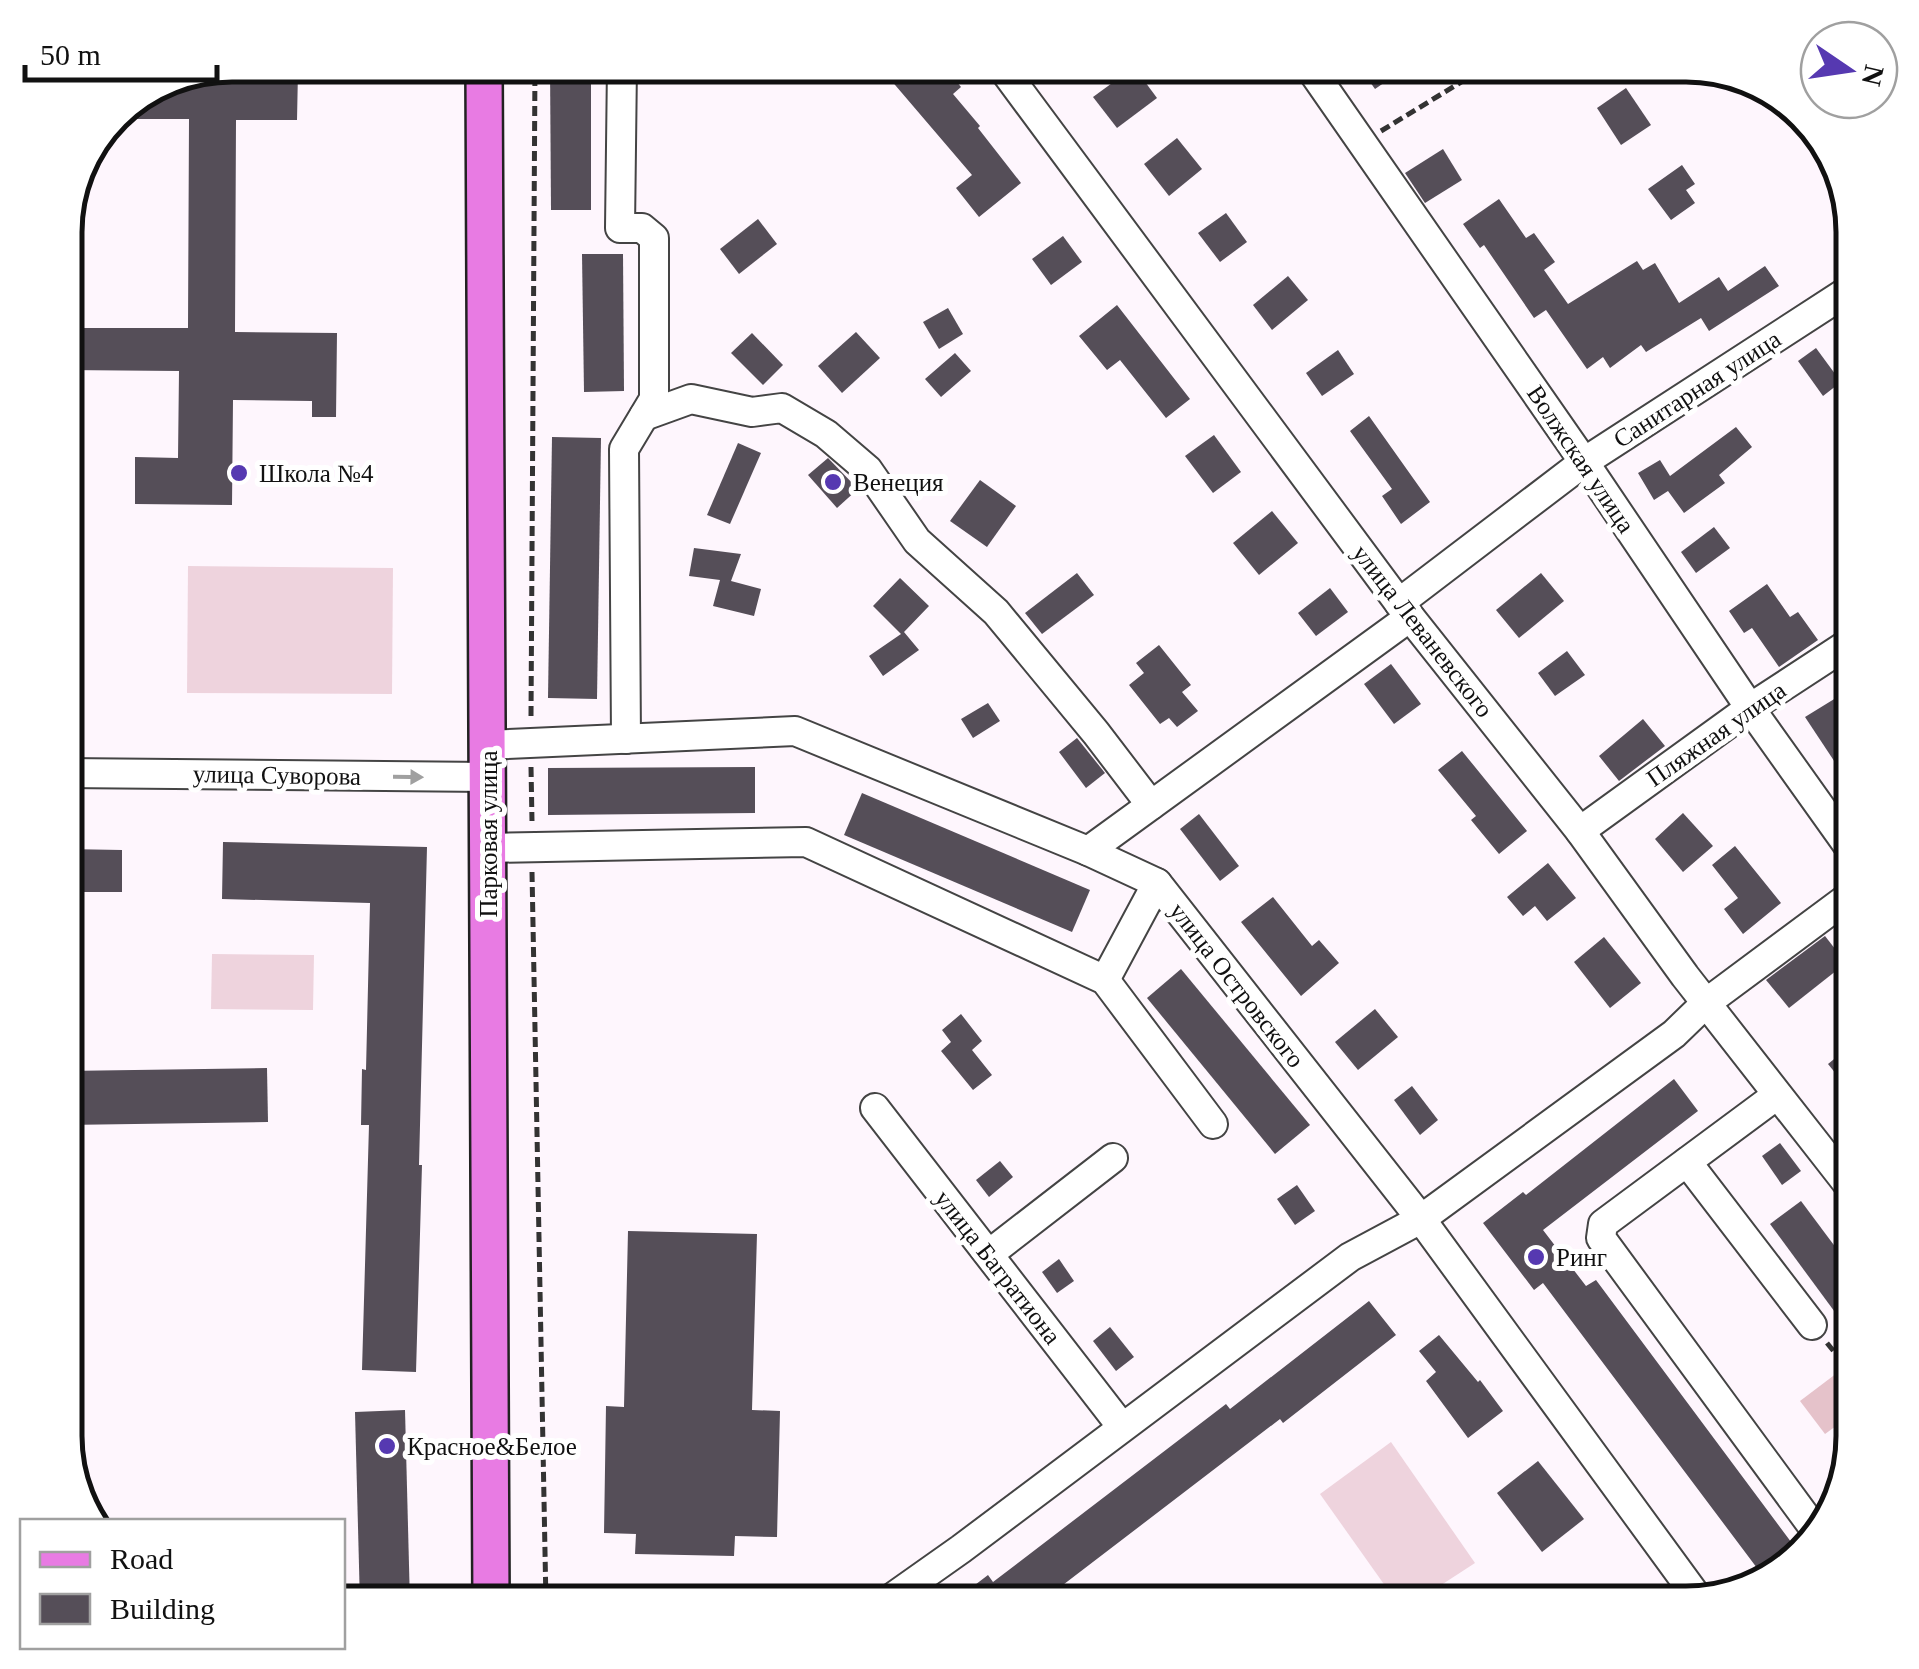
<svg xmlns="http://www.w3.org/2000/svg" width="1919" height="1669" font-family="'Times New Roman',serif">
<rect width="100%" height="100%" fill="#fef6fd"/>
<path fill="#e5c2ca" d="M1841,1370L1854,1386V1413L1825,1434L1800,1401Z"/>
<g fill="#eed3dd">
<path d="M188,566L393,568L392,694L187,693Z"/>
<path d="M212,954L314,955L313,1010L211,1009Z"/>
<path d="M1391,1442L1475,1563L1412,1604H1398L1320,1494Z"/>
</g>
<g fill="#554e58">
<path d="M550,65H591V210H551Z"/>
<path d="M878,65H943L961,87L953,94L980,126L978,128L1021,183L979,217L956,188L972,175Z"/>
<path d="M1358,65H1410L1375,89Z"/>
<path d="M1134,67L1157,98L1117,128L1093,97Z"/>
<path d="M219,70L298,71L297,120H236L235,332L337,333L336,417H312V401L233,400L232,505L135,504V457L178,458L179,371L65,370V328H188L189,119H134L135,102Z"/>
<path d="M1626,88L1651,125L1621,145L1597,108Z"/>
<path d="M1177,138L1202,169L1169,196L1144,164Z"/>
<path d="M1443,149L1462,180L1425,203L1405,173Z"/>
<path d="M1682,165L1695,184L1686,190L1695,203L1671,220L1648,189Z"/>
<path d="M1499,199L1526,238L1534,233L1555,262L1544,270L1568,304L1637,261L1643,270L1655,263L1679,303L1719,277L1728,291L1765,266L1779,286L1709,331L1701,318L1646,352L1641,345L1610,368L1603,357L1587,369L1546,310L1534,318L1484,245L1480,248L1463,224Z"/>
<path d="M1226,213L1247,242L1220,262L1198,233Z"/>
<path d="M758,219L777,244L739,274L720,249Z"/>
<path d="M1063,236L1082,262L1051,285L1032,259Z"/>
<path d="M582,254H623L624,391L584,392Z"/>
<path d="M1288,276L1308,300L1272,330L1253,305Z"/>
<path d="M1117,305L1190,399L1166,418L1120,360L1107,370L1079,336Z"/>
<path d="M948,308L963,334L939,349L923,322Z"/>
<path d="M856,332L880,358L842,393L818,366Z"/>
<path d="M752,333L783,365L763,385L731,353Z"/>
<path d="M1816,348L1841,382L1823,396L1798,361Z"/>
<path d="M1338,350L1354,374L1322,396L1306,373Z"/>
<path d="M955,353L971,371L941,397L925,379Z"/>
<path d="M1369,416L1430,502L1401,524L1382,496L1392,489L1350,431Z"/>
<path d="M1736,427L1752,447L1719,475L1725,483L1684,513L1668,491L1654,500L1638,473L1660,460L1670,476Z"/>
<path d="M1214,435L1241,472L1213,493L1185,456Z"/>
<path d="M552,437L601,438L597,699L548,698Z"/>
<path d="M738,443L761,453L730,524L707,515Z"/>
<path d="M828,458L858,489L837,508L808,475Z"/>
<path d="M980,480L1016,506L987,547L950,521Z"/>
<path d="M1272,511L1298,543L1259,575L1233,543Z"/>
<path d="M1714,527L1730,548L1696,573L1681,552Z"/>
<path d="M694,548L741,554L731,581L761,589L754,616L713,606L720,580L689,576Z"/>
<path d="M1077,573L1094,595L1042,634L1025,613Z"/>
<path d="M1541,573L1564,601L1519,638L1496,610Z"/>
<path d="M900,578L929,606L904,632L919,650L883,676L869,656L901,634L873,606Z"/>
<path d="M1767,584L1790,617L1798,612L1818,640L1779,667L1752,628L1744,633L1729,611Z"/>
<path d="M1330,588L1348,612L1316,636L1298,613Z"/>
<path d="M1159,645L1191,685L1182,692L1198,711L1177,727L1169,718L1160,724L1129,685L1144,673L1136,663Z"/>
<path d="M1567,651L1585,675L1555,696L1538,673Z"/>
<path d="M1391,664L1421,704L1394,724L1364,684Z"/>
<path d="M1844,693L1854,709V791L1805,717Z"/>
<path d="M988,703L1000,721L973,738L961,719Z"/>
<path d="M1643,719L1665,746L1619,781L1599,756Z"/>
<path d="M1077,738L1105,773L1086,788L1059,752Z"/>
<path d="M1462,751L1527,831L1499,854L1471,820L1476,816L1438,770Z"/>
<path d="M755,767V813L548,815V768Z"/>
<path d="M862,793L1090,890L1072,932L844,835Z"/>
<path d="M1683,813L1713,846L1683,872L1655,839Z"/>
<path d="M1199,814L1239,866L1220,881L1180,829Z"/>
<path d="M223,842L427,847L419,1165H422L416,1372L362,1370L369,1125H361L362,1069L366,1070L370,903L222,899Z"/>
<path d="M1735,846L1781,903L1743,934L1724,909L1738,898L1712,865Z"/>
<path d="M65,849L122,850V892H65Z"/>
<path d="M1548,863L1576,898L1547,921L1535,906L1523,916L1507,897Z"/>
<path d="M1273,897L1312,946L1319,940L1339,963L1301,996L1241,922Z"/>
<path d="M1825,936L1846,963L1789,1008L1766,980Z"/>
<path d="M1604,937L1641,983L1610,1008L1574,962Z"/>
<path d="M1181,969L1310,1125L1275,1154L1147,998Z"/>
<path d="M1375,1009L1398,1037L1358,1070L1335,1042Z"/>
<path d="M961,1014L982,1041L972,1050L992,1075L973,1090L941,1051L951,1042L942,1030Z"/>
<path d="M1854,1043V1096L1828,1064Z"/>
<path d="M267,1068L268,1122L65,1125V1071Z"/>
<path d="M1674,1079L1698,1111L1543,1230L1586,1286L1596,1280L1800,1554L1766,1580L1543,1283L1534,1290L1483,1223L1523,1192L1526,1195Z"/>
<path d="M1412,1086L1438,1120L1420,1135L1394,1100Z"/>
<path d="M1780,1143L1801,1171L1782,1185L1762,1156Z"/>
<path d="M1000,1161L1013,1177L989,1197L976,1180Z"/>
<path d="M1297,1185L1315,1211L1295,1225L1277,1199Z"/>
<path d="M1801,1201L1854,1272V1338L1770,1224Z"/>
<path d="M628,1231L757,1234L752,1410L780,1411L777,1537L735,1536L734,1556L635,1554L636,1534L604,1533L606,1406L624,1407Z"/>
<path d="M1059,1259L1074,1281L1057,1293L1042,1272Z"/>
<path d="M1369,1301L1396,1335L1283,1423L1280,1419L1038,1604H950L988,1575L993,1582L1226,1404L1230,1409Z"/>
<path d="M1110,1327L1134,1357L1116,1371L1093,1341Z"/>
<path d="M1439,1335L1478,1382L1480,1380L1503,1411L1468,1438L1426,1381L1436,1372L1419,1351Z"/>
<path d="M405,1410L410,1604H360L355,1412Z"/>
<path d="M1538,1461L1584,1519L1542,1552L1497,1493Z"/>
</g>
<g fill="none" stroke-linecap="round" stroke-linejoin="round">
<g stroke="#444" stroke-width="32">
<g id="minor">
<path d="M622,65L620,228H642L654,238V399L624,449L626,739"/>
<path d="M1000,65L1399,603L1580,831L1685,976L1854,1192"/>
<path d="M1308,65L1584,462L1750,708L1854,854"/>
<path d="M644,416L691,399L752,412L782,408L826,434L868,470L917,541L996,612L1096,733L1151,805"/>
<path d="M1399,603L1584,462L1854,287"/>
<path d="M487,745L795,731L1088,851L1157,883L1421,1219L1700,1601"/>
<path d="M65,773L488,777"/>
<path d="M1580,831L1750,708L1854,640"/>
<path d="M488,848L806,842L1105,980L1213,1124"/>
<path d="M1088,851L1410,617"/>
<path d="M1105,980L1157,883"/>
<path d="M1777,1095L1603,1224L1601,1238L1816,1531"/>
<path d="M875,1108L1122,1427"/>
<path d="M1687,1162L1812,1325"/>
<path d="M989,1254L1113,1158"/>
<path d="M836,1604L886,1602L961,1549L1350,1257L1421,1219L1674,1034L1706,1003L1854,893"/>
</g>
</g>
<g stroke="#222" stroke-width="40">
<path id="major" d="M484,65L491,1604"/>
</g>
<g stroke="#333" stroke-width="5" stroke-dasharray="10 5" stroke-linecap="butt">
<path d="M1381,131L1489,65"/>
<path d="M531,716L535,65"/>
<path d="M531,767L532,821"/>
<path d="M532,872L546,1604"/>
<path d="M1827,1343L1854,1376"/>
<path d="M661,1604L813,1603"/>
</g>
<use href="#minor" stroke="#fff" stroke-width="28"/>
<use href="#major" stroke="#e87be3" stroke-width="35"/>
</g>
<defs><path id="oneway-solid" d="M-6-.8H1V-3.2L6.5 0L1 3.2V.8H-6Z" transform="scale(2.5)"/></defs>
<use fill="#a0a0a0" href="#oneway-solid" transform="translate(408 777) rotate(1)"/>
<g fill="#5639b1" stroke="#fff" stroke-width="4">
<circle cx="239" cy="473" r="10"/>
<circle cx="833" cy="482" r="10"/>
<circle cx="1536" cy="1257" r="10"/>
<circle cx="387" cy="1446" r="10"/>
</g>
<g text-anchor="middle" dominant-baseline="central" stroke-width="10" stroke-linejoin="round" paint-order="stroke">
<g font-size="25" fill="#111" stroke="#fff">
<text transform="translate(1697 389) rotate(-33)">Санитарная улица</text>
<text transform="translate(1581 459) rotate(56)">Волжская улица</text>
<text transform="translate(1423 631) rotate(52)">улица Леваневского</text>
<text transform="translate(1716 734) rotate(-35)">Пляжная улица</text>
<text transform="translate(277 775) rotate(1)">улица Суворова</text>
<text transform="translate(488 834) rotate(-90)">Парковая улица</text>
<text transform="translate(1237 985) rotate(52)">улица Островского</text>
<text transform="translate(998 1267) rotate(52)">улица Багратиона</text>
</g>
<g font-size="25" fill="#111" stroke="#fff" text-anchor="start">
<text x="259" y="473">Школа №4</text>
<text x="853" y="482">Венеция</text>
<text x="1556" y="1257">Ринг</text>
<text x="407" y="1446">Красное&amp;Белое</text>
</g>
</g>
<path d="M0 0H1919V1669H0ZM232 82H1686A150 150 0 0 1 1836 232V1436A150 150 0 0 1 1686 1586H232A150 150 0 0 1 82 1436V232A150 150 0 0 1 232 82Z" fill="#fff" fill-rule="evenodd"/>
<path fill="none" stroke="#111" stroke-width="5" d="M232 82H1686A150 150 0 0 1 1836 232V1436A150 150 0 0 1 1686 1586H232A150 150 0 0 1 82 1436V232A150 150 0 0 1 232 82Z"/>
<rect x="20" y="1519" width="325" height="130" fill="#ffffff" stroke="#a0a0a0" stroke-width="2.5"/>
<rect x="40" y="1552" width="50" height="15" fill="#e87be3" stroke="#a0a0a0" stroke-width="2.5"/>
<text x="110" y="1569" font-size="30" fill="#111111">Road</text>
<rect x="40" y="1594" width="50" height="30" fill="#554e58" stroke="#a0a0a0" stroke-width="2.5"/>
<text x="110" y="1619" font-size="30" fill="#111111">Building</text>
<g transform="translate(1849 70) rotate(103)"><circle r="48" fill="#ffffff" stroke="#a0a0a0" stroke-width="2.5"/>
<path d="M0-8L18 38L0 25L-18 38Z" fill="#5639b1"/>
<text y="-15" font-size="28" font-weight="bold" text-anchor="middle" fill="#111111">N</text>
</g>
<path d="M25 65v15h192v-15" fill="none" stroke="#111111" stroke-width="5"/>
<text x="40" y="65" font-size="30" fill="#111111" stroke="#ffffff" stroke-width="8" paint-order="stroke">50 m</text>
</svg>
